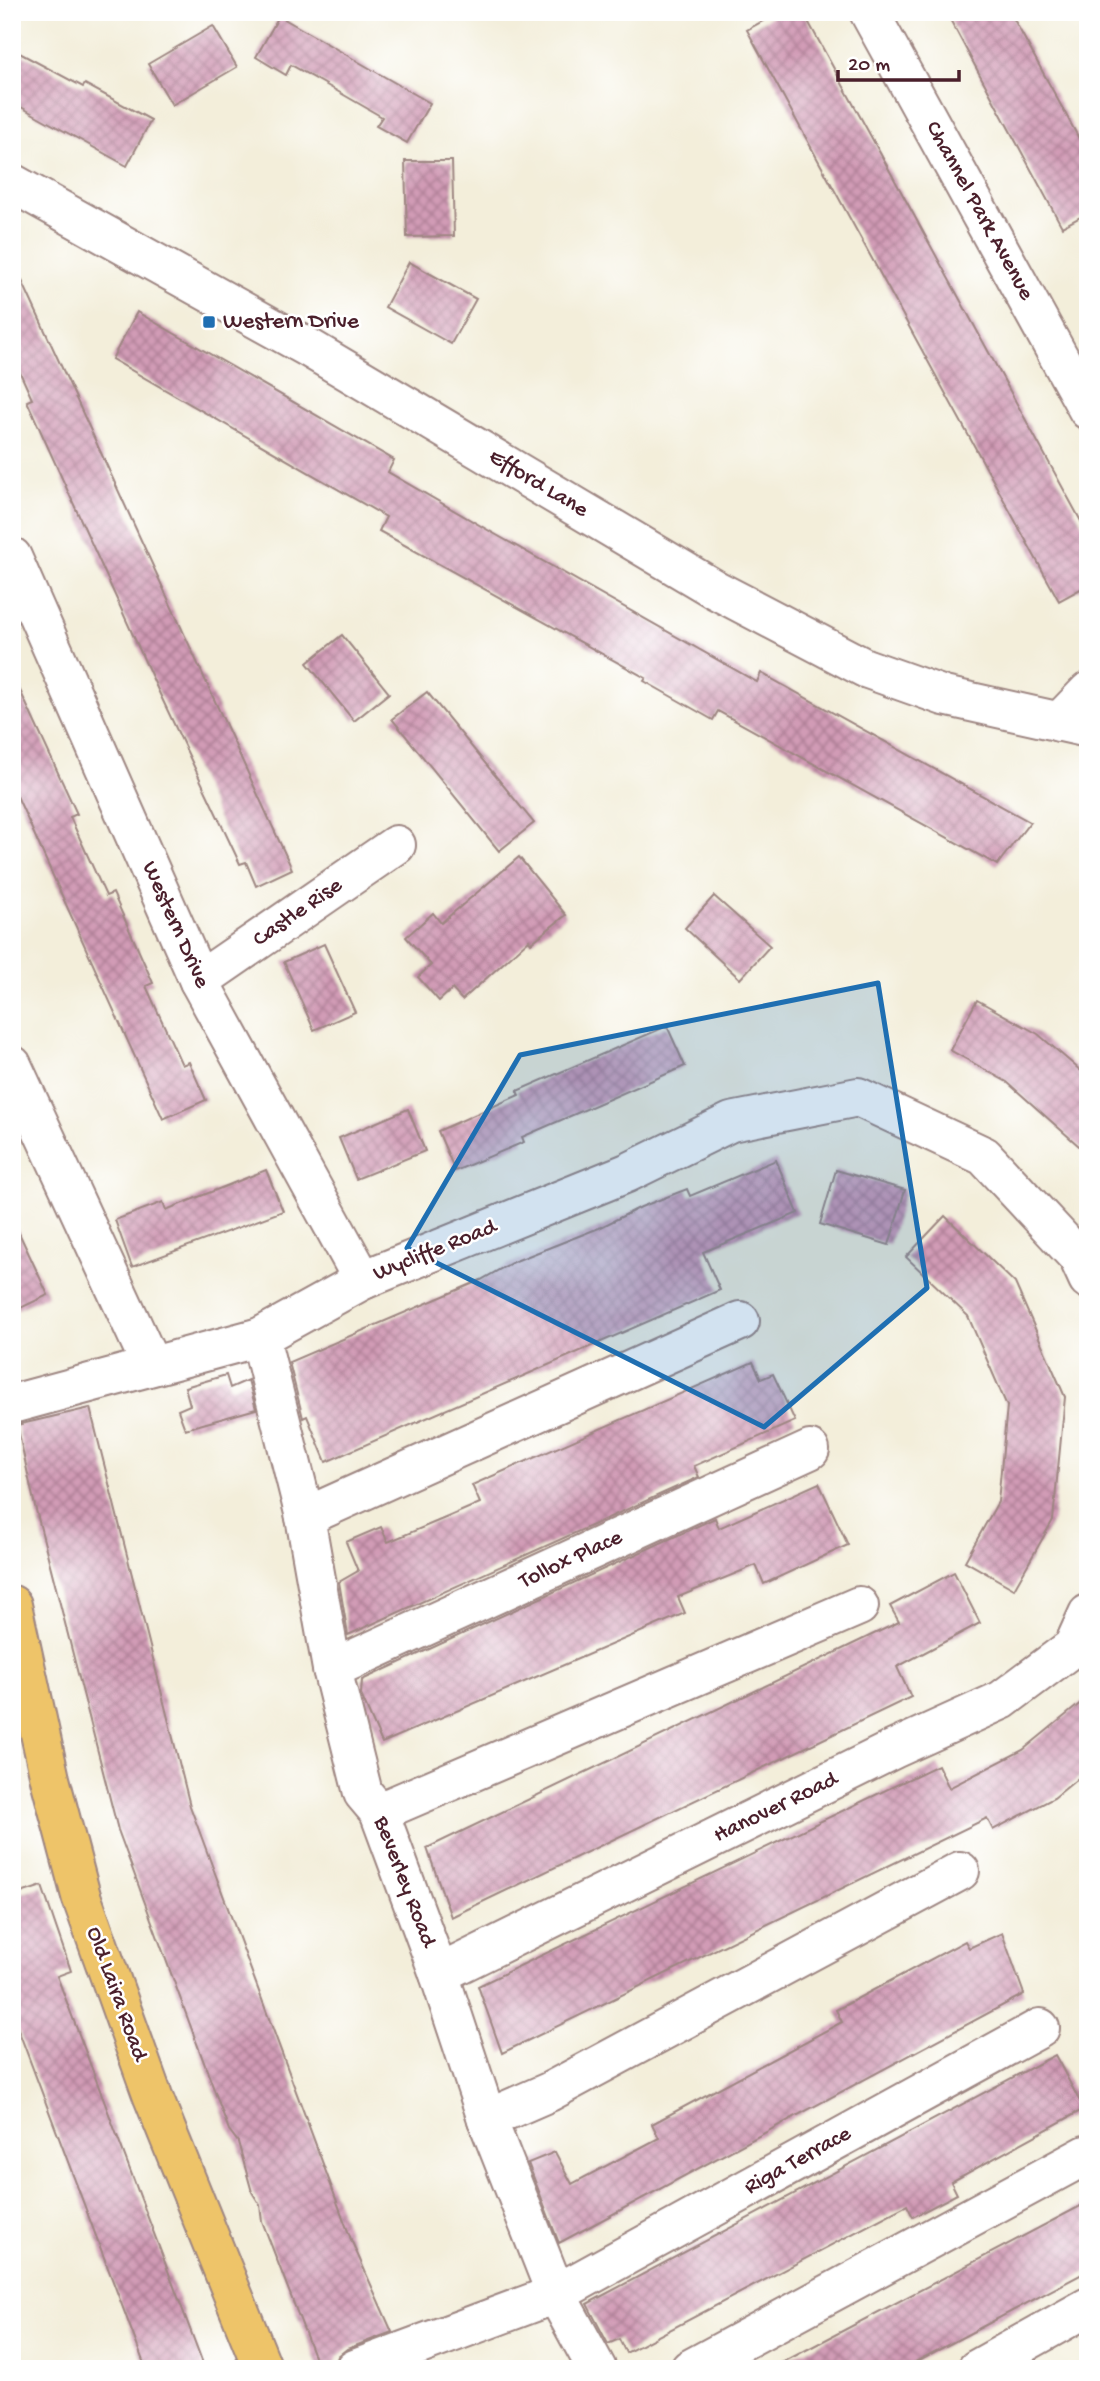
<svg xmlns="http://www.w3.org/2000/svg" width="1100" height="2381" font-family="'Gochi Hand',sans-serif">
<defs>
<pattern id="building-cross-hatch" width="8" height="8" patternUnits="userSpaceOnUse" patternTransform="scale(1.75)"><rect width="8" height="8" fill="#d19bb6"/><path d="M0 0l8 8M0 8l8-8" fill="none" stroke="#ac7e94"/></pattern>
</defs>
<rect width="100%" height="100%" fill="#fff"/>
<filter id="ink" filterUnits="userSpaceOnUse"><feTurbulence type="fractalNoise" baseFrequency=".0143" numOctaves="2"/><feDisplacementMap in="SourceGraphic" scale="14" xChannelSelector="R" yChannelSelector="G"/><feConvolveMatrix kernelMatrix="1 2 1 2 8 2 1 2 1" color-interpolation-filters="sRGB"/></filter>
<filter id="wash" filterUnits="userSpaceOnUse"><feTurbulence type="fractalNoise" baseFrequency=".00686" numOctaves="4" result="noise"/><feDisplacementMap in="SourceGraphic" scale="28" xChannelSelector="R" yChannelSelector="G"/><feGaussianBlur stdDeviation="1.57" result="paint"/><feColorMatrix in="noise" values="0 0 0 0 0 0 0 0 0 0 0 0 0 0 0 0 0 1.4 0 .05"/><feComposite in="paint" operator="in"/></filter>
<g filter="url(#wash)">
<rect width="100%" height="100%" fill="#f3eeda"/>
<g id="blocks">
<g fill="url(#building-cross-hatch)">
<path d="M779,12H803L1088,534V585L1059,601L747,30Z"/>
<path d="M946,12H1010L1088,155V213L1062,227Z"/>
<path d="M279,16L430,103L407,143L376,126L382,117L337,91L291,65L286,75L256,57Z"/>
<path d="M213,26L237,67L172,105L148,64Z"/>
<path d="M12,49L83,87L85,84L151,120L127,166L12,102Z"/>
<path d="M405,161H452L454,236L407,237Z"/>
<path d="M12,259L292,869L256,886L246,862L240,864L157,688L27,401L32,399L12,355Z"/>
<path d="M409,262L476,299L451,344L385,307Z"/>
<path d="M137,312L394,460L388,472L493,533L757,682L761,673L1030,822L997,865L718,711L713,720L644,681L646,678L379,531L386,517L112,359Z"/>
<path d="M342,635L389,693L354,721L307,663Z"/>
<path d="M12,673L77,814L70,817L106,896L113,893L153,983L146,986L182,1065L189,1062L206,1100L163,1119L12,785Z"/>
<path d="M427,692L534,823L499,851L392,719Z"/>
<path d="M519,857L566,915L531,943L529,940L462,1000L452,989L439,1001L418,977L431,965L406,937L433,913L441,923Z"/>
<path d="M714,896L770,946L740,979L685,928Z"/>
<path d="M324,944L355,1012L314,1030L284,962Z"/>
<path d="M977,1000L1038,1034L1088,1077V1154L1007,1082L950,1050Z"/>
<path d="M667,1026L685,1066L522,1137L524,1142L455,1171L438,1131L519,1095L517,1091Z"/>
<path d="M408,1109L425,1151L356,1179L339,1138Z"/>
<path d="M776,1160L798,1213L703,1252L720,1290L326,1462L307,1416L303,1418L289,1362L481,1280L513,1262L599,1228L641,1207L687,1189L690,1196Z"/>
<path d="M266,1170L283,1211L132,1267L115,1220L163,1202L166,1210Z"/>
<path d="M836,1170L905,1190L889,1245L820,1224Z"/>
<path d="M945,1216L1015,1283L1065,1397L1053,1520L1014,1589L965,1561L998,1502L1007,1406L968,1316L906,1257Z"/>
<path d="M12,1218L48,1295L12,1312Z"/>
<path d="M753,1362L761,1379L773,1374L795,1421L694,1466L699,1477L348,1635L339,1582L358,1571L346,1542L381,1527L388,1542L450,1516L480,1503L472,1485Z"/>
<path d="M226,1375L230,1388L248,1380L256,1409L185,1429L178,1410L190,1405L185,1387Z"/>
<path d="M90,1408L190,1806L352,2242L392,2332L347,2349L338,2356L334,2369H319L262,2221L260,2205L252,2192L238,2142L229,2130L118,1830L35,1506L17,1425Z"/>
<path d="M819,1483L848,1545L764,1584L756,1565L678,1597L685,1613L382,1743L361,1695L362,1680L715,1518L719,1528Z"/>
<path d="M954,1572L980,1623L897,1667L911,1697L451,1917L427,1848L899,1622L890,1606Z"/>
<path d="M1088,1697V1770L1054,1798L993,1830L987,1818L502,2053L478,1986L938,1765L949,1788L1023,1750Z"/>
<path d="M42,1886L71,1971L57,1976L205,2369H146L12,2013V1896Z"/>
<path d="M1002,1933L1024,1994L559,2243L528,2163L555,2152L572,2184L659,2138L652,2124L842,2022L836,2010L965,1941L969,1948Z"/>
<path d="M1055,2055L1084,2109L951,2182L957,2194L913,2217L907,2205L626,2353L619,2339L608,2344L587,2304Z"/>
<path d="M1088,2202V2271L980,2328L902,2369H770Z"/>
</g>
</g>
</g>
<g filter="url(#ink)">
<use href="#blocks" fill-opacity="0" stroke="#9e8682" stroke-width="2"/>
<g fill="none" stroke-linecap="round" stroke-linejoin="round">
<g stroke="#9e8682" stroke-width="42">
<g id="minor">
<path d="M869,12L1088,410"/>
<path d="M12,183L309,348L716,590L865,668L944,696L1088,728"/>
<path d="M12,557L199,981L363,1280"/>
<path d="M1059,722L1088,692"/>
<path d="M199,981L396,845"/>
<path d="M12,1065L151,1365"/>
<path d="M260,1337L305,1517L332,1669L363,1793L379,1812L439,1974L487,2119L556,2294L597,2369"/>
<path d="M12,1404L260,1337L363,1280L627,1173L731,1122L858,1097L984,1156L1078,1257L1088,1279"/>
<path d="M305,1517L740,1321"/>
<path d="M332,1669L810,1450"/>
<path d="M379,1812L859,1606"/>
<path d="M439,1974L894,1749L1002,1700L1073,1647L1088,1614"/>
<path d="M487,2119L549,2092L960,1871"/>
<path d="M355,2369L556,2294L1040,2028"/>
<path d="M690,2369L1086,2155"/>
<path d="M977,2369L1088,2307"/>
</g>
</g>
<g stroke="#9e8682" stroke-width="42">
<path id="major" d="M12,1605L50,1779L81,1896L153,2097L263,2369"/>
</g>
<use href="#minor" stroke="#fff" stroke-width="38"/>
<use href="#major" stroke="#eec469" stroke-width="38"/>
</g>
</g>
<path fill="#1f6fb2" fill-opacity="0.2" stroke="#1f6fb2" stroke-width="5" stroke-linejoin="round" d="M878,983L927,1288L764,1427L407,1248L520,1055Z"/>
<rect fill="#1f6fb2" stroke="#fff" stroke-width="2.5" x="202" y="315" width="14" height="14" rx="3.5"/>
<g text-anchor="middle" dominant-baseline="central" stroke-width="5" stroke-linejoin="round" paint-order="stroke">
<g font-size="23" fill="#4a1f2b" stroke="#fff">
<text transform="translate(979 211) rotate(61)">Channel Park Avenue</text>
<text transform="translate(538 484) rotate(31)">Efford Lane</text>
<text transform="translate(298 913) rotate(-35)">Castle Rise</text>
<text transform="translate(175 925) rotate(66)">Western Drive</text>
<text transform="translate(435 1251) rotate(-22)">Wycliffe Road</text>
<text transform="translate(571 1560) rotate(-25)">Tollox Place</text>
<text transform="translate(776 1808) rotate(-26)">Hanover Road</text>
<text transform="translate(404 1882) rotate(69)">Beverley Road</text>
<text transform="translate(116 1994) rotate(70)">Old Laira Road</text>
<text transform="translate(798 2161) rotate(-29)">Riga Terrace</text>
</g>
<g font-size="23" fill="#4a1f2b" stroke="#fff" text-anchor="start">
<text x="223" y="322">Western Drive</text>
</g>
</g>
<rect width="1100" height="2381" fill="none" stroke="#fff" stroke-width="42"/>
<path d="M838 70v10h121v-10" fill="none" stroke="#4a1f2b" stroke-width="3.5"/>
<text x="848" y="70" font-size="21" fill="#4a1f2b" stroke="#ffffff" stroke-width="5" paint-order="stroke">20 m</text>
</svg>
